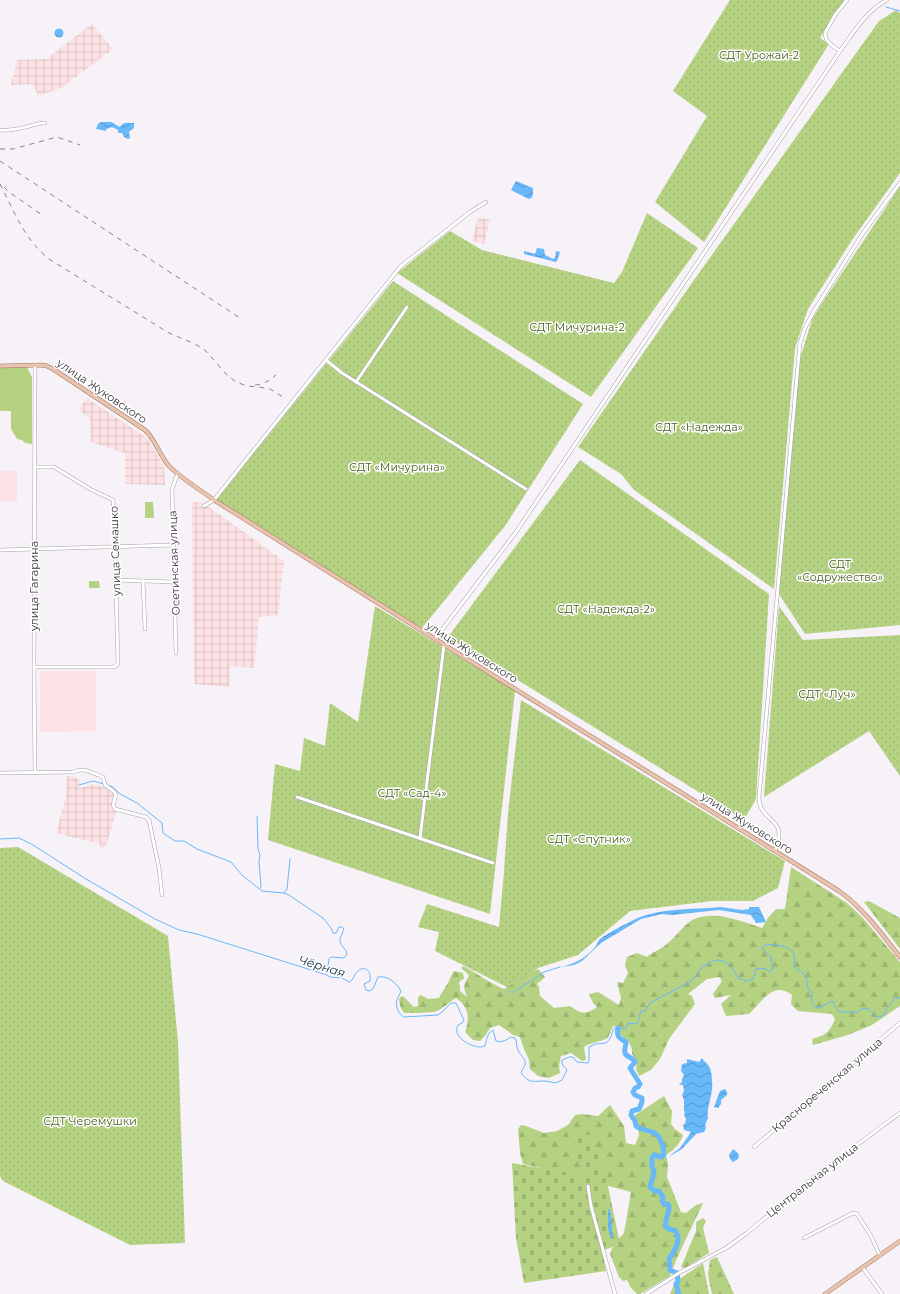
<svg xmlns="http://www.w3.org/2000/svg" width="900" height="1294" font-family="Montserrat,sans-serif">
<defs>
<pattern id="industrial-grid" width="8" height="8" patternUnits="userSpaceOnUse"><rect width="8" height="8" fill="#fde2e4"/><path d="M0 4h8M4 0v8" fill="none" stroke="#d9c2c4"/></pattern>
<pattern id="grass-dots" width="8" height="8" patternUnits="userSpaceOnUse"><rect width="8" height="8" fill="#b5d282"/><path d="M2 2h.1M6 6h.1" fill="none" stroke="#9cb571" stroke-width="1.8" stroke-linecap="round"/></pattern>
<pattern id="forest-firs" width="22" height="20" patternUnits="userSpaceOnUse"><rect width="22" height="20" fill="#b5d282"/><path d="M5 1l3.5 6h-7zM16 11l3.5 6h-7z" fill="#9cb571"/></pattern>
<pattern id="cemetery-stones" width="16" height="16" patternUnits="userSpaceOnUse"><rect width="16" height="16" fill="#b5d282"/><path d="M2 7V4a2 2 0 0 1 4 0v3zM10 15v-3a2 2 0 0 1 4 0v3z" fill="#9cb571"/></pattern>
<pattern id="water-waves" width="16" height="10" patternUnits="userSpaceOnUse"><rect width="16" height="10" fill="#68b8fa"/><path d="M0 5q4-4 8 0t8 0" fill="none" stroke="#5696cb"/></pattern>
</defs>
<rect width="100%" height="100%" fill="#f7f2f8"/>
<g fill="url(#industrial-grid)">
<path d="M92,24L113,49L61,88L38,96L33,84L11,85L17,60L49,59L50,56Z"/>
<path d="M478,217L490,220L484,244L472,241Z"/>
<path d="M87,398L147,438L164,467L165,485L125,484V453L91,442L90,419L79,410Z"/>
<path d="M192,502H202L284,561L278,615L259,617L254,668L230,666L229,687L194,684Z"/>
<path d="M67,776H73L80,781L79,788L95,784L115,792L114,806L116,813L106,846L104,848L100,847V844L56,833L66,797Z"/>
</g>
<g fill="#fce2e7">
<rect x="0" y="471" width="17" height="30"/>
<path d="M40,671H96V731L40,732Z"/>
</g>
<g fill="url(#grass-dots)">
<path d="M730,0H844L820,38L829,44L704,242L655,202L707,116L673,91Z"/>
<path d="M896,10L900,13V173L852,240L808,309L795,348L774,589L634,490L621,474L578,447L694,280L879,21Z"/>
<path d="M900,186V625L805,634L779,594L789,462L798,365L812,320L820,306Z"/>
<path d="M647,213L698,248L591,397L397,273L450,231L482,250L614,283L622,272Z"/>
<path d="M393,281L583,404L505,526L422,628L222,507L216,500Z"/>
<path d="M580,460L769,594L756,799L744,820L448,637Z"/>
<path d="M375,606L515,691L490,914L268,840L275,764L300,771L304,738L325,746L330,703L358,722Z"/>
<path d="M779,606L803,640L900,635V776L869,731L764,797Z"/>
<path d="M521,700L785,861L778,888L753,901H712L630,911L578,955L538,968L511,989L435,951L439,932L418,927L427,904L499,927L504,871L508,813Z"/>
<path d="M18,847L168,936L178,1042L185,1243L130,1245L3,1181L0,1176V848Z"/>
</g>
<g fill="url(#forest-firs)">
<path d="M791,867L847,903L862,917L900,962V1006L872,1025L848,1035L813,1045L812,1039C826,1035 829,1033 835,1019L832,1014L798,1011L791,1004L792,995C773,980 762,1002 749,1014L726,1016L721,1004L731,995L715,998L713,994L722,981L719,977L707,979L688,994L692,996L695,1004L669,1039L660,1059L651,1070L639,1076L636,1069L637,1061L632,1054V1049L629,1042L620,1034L619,1026H613L608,1038C600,1042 592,1042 584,1047L586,1060L582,1061L571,1053L561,1056L559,1066L560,1073L549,1078L538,1076L530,1069L529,1060L524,1049L520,1037L513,1035L499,1025L490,1028L485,1036L480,1041L473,1040L465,1032C470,1018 469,1007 456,998C450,1002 443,1008 437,1011C431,1013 412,1013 404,1013L400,1006L399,998L403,996L414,1007L418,1006V997L421,995L428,999L439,998C441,993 444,990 446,986C450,981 450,976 454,971L463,973L464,979L461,980L459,983L460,986V991L467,997C463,986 463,986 469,976L468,974L461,968L463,966C477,973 489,983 504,989L538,969L545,977L537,984L539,987L540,996L554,1008L570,1006C580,1014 586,1015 597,1007L593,1003L589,994L598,992L619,1005L621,998L617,982L623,983L628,973L625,965L627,957L637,953L647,957C652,952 658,951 663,947C672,941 679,931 688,923C706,907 743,921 762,928L768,918L776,909H785Z"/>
<path d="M869,901L900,918V949L864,902Z"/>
<path d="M664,1096L672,1111L671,1124L675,1129L683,1135C680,1144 674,1150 666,1155L668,1164L667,1177L681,1212L686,1213L696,1205L703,1203L677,1258L670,1276L640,1294H637L631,1288L627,1280L623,1281L619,1277L610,1254L614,1244L624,1233L631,1192L601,1184L591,1173L584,1178L523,1164L520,1153L518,1129L521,1125L526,1126L544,1133L557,1131L568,1125L575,1115L582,1114L598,1116L610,1105L624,1126L626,1143L635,1145L639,1135L635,1115Z"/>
<path d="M703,1218L706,1221L703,1228L709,1253L685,1268L681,1267L696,1231V1222Z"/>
<path d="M717,1257L734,1294H712L708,1275L710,1260Z"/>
<path d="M703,1263L709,1294H670L675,1282Z"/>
</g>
<path fill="url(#cemetery-stones)" d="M589,1132L605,1172L620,1244L602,1251L606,1271L524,1283L516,1238L512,1163L585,1176L570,1139Z"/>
<g fill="#b5d282">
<path d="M0,367H27L32,377V444L25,443L22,440L17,439L11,429V411H0Z"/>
<path d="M145,502H153L154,518H145Z"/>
<path d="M89,581H99L100,588H89Z"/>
</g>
<g fill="url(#water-waves)">
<circle cx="59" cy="33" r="4.5"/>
<path d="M101,122H111L120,127C123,121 129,123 134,123V128L129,132L130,138L128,139L124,137L122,133H118V130L112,127L106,129V131L96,129L98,124Z"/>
<path d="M516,181L533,188C533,192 534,198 529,199L511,190Z"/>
<path d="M537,248L544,249L545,255L553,259L555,258L556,251L560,252L557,261L556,262L524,254V251L535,254Z"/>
<path d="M721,907L742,910L749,909V907H759L766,922L756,923L751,915L719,910L672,915L662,914L641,919L601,943L582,961L574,965L560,967C575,964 586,958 596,946C597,944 598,942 599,940C603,936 621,926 628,923C655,907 690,910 721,907Z"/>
<path d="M702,1058C704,1062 706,1062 708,1065C711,1068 712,1076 712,1081C714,1092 706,1108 708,1118L705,1125L706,1128L704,1132L696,1134L682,1149L668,1157L680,1148L691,1132L684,1130L683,1124H685L686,1119L684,1115L685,1112L684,1111V1100L682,1095L684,1091L683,1085H679L682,1082V1079L684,1075L681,1071L682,1064L687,1063V1059L699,1062Z"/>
<path d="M725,1089L727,1092V1095L721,1100V1104L719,1106V1108L714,1107L720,1091Z"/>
<path d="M733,1149L737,1152L739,1156L738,1159L733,1162L730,1159L729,1155Z"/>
<path d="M610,1209L613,1238L611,1239L608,1228V1210Z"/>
</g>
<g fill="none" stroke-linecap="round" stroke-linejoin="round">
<g stroke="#68b8fa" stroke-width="1">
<path d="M886,7L900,11"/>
<path d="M79,785L93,781L104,784"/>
<path d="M107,785L113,787L120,794L137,803L162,823L163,833L175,841H184L197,849L231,862L242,875L262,891L284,893L289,895L323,918L331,928L333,933H336L339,927H342L344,929C343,932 341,936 340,939C339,948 352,950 344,958L331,957L329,959L327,974"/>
<path d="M257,816L258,849L260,855L259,861L261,887L260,888"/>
<path d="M0,839L19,838L33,845L86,879L155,919L179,930L197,934L327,975L330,977L342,978L349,982C354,980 353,976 357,972C364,964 372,971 370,981L364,984L366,990L369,991L373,989L378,977C387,975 397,983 401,991C400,994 398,996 397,1000C395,1005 398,1014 404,1017L438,1015L443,1011L451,1003H456L464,1020L462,1023L458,1025C457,1028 456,1029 457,1032C459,1041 477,1050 485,1046C487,1040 486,1034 493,1030L496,1041C502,1043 506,1040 511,1037L515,1038C517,1042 516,1046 518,1050C520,1055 527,1060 525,1065C524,1068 522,1069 521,1073C530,1084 532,1081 545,1081"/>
<path d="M284,893L287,889L290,859"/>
<path d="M510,992H514L544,972L560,967"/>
<path d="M545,1081L556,1083L562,1080L567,1070L562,1064V1060L569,1057H573L577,1062L588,1063L589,1060V1047L595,1044L606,1043C614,1036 610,1034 615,1027L623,1029L627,1027L628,1023L637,1024L641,1011H645L650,1003L686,984L693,979L702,967L713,961L718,960L726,962L733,969L738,978L747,981L753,979L756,969L761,968L766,969L769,972L773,969L771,957L766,953L762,948L765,945C773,944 790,945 794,954C795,958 794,963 794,967C805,973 807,976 808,989L812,992C811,1000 811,1003 817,1008C824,1007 826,1003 833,1001L835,1007L840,1012H858L862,1009L868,1008L875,1016L879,1017L884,1015C886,1008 891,1004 895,998H900"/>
</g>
<path stroke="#68b8fa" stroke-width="5" d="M618,1028C616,1036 619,1038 626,1042C626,1046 624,1049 625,1053C627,1058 633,1057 635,1062L630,1068L640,1084L638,1087L635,1088L633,1092L635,1095L642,1098V1102L639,1109L632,1111L631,1115L635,1121L636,1126C641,1130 647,1130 652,1132C660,1134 664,1147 664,1154L662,1157L654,1155L652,1158V1166L654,1172L650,1187L655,1191H659L663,1197L662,1201L664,1204H668C671,1210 667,1214 666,1220C666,1222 666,1224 666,1227L669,1229L676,1231C681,1242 675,1250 669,1259L670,1270L677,1273L678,1281L676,1284L679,1294"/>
<g stroke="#a7a2a8" stroke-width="4">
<g id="minor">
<path d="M840,51C834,47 825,42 825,33L835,15L847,0"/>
<path d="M0,130C9,131 17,129 26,127C33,125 38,123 45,123"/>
<path d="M326,360L342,373L526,489"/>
<path d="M356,382L407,307"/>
<path d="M204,506L214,500L401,266L470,212L486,202"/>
<path d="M0,550L173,545"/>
<path d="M116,580L174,582"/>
<path d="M143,581L145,629"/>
<path d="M435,639L516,532L840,51C854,32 866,11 887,0"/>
<path d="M176,653L172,489L178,473"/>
<path d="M34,667H114L118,664L114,514L113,500L90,489L54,467H35"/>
<path d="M0,773L73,772C86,767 91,773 103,777L105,785L112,790L116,794L113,805L115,809L146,817L149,820L159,868L162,895"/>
<path d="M35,773L34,667L35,365"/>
<path d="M297,797L493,863"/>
<path d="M420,838L444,645"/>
<path d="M775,851C790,816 759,824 759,797L800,343L805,328L814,311L863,233L900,183"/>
<path d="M754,1147L900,1023"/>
<path d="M588,1186L591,1206L615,1294"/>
<path d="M804,1238L853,1213L857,1214L871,1236L880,1256"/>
<path d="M863,1268L882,1294"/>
<path d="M646,1294L679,1273L726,1248L747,1233L815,1176L900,1113"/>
</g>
</g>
<g stroke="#a17761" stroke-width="4.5">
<g id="major">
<path d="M0,366L42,365L47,366L53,369L145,430C156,440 159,455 169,466C182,479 199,489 214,500L435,639L839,891C863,908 881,933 900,957"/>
<path d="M825,1294L900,1241"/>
</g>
</g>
<use href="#minor" stroke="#fff" stroke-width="3"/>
<use href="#major" stroke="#e9c3ae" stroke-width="3.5"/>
<g stroke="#888589" stroke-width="1" stroke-dasharray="5 5" stroke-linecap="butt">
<path d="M0,149H13L57,137L80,145"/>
<path d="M0,161L240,318"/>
<path d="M0,184C14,211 24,239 49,259L169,333L195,344L205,350L227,375L236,382L247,386L259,387L270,389L283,397"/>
<path d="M4,187L9,192L42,215"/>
<path d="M255,385C264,384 269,381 276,375"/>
</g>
</g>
<g text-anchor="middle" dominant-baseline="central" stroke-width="3" stroke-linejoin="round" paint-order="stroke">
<g font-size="11" fill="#485d1d" stroke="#fff">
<text x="759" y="55">СДТ Урожай-2</text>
<text x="577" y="327">СДТ Мичурина-2</text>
<text x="699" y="427">СДТ «Надежда»</text>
<text x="397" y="467">СДТ «Мичурина»</text>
<text x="840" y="564">СДТ<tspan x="840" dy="13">«Содружество»</tspan></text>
<text x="606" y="609">СДТ «Надежда-2»</text>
<text x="827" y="694">СДТ «Луч»</text>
<text x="412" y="793">СДТ «Сад-4»</text>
<text x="589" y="839">СДТ «Спутник»</text>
<text x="90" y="1121">СДТ Черемушки</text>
</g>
<g font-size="11" fill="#363436" stroke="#fff">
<text transform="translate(102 391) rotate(34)">улица Жуковского</text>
<text transform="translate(115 551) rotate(-92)">улица Семашко</text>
<text transform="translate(174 563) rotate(-92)">Осетинская улица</text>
<text transform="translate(34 586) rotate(-90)">улица Гагарина</text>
<text transform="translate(472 652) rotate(32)">улица Жуковского</text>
<text transform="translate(747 823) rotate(32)">улица Жуковского</text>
<text transform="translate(827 1085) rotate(-40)">Краснореченская улица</text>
<text transform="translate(812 1180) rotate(-38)">Центральная улица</text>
</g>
<g font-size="12" font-style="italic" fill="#0b2d47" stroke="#fff">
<text transform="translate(322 966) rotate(17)">Чёрная</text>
</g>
</g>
</svg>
